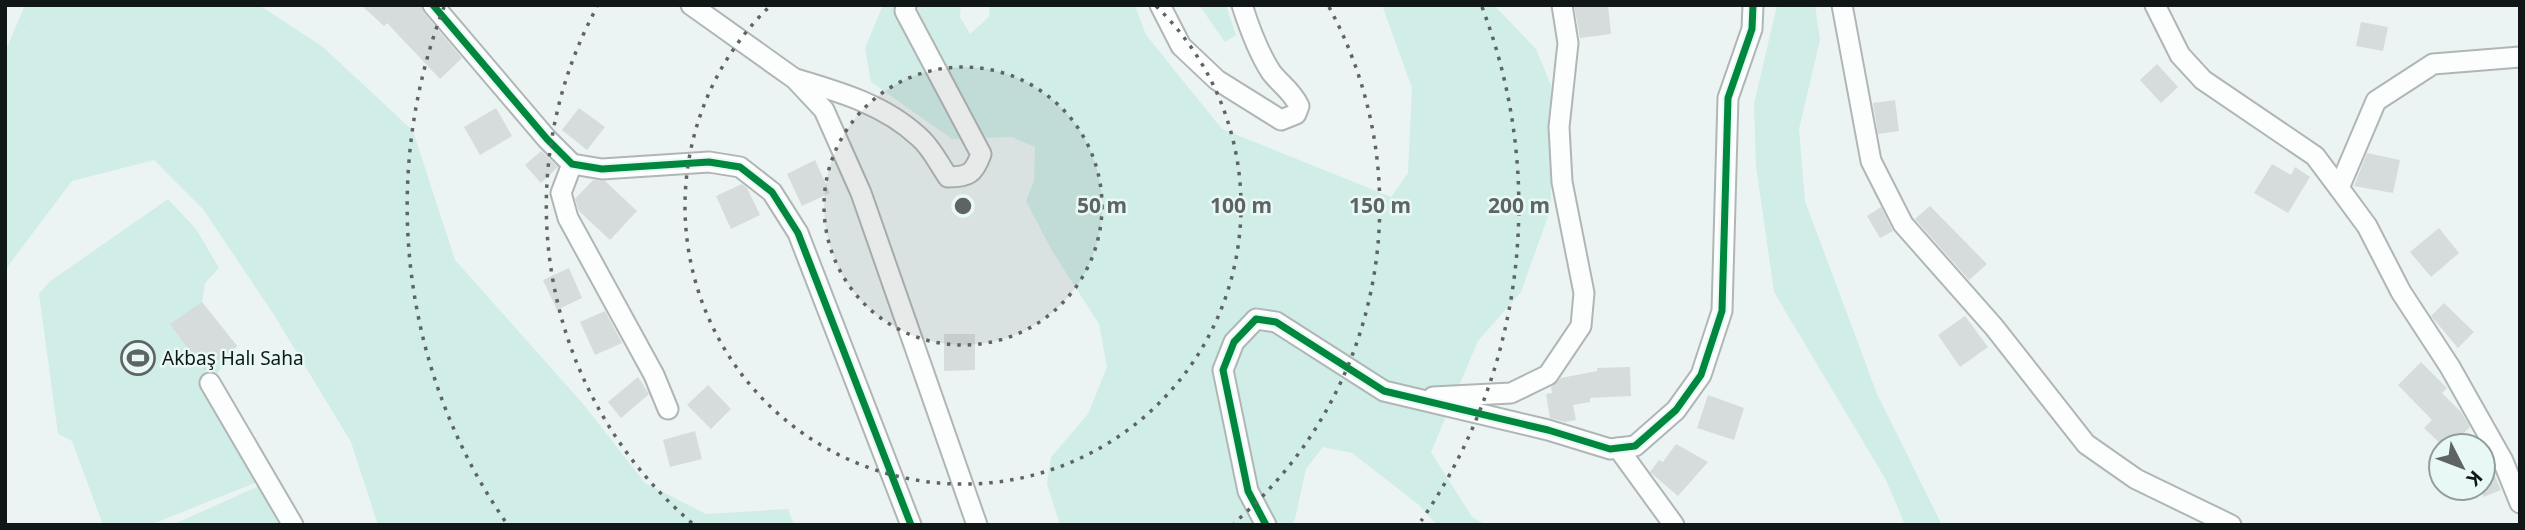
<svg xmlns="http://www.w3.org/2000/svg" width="2525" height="530" font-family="'Noto Sans',sans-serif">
<rect width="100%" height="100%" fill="#ecf4f3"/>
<g fill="#d0ede8">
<path d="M25,5H259L323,47L413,131L455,260L584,405L645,483L706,514L788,509L794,525H378L351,442L274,315L203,209L154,160L72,181L5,270V52Z"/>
<path d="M883,5H961L960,17L970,34L989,17L990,5H1135L1146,35L1222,129L1391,197L1408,173L1412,88L1382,5H1494L1536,49L1551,85V208L1521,292L1478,341L1431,452L1472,517L1486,525H1437L1419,505L1352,453L1323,447L1306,469L1295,519L1291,525H1060L1047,484L1051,457L1088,414L1107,367L1099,324L1051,249L1026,201L1034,181L1035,147L1012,137L952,139L871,82L865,48Z"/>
<path d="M1199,5H1226L1236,35L1225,42Z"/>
<path d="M1777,5H1815L1820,40L1799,129L1805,201L1877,394L1942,525H1905L1886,480L1774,292L1756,166L1754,104Z"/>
<path d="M168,199L196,229L219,268L205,283L202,302L237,346L219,371L211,391L257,482L150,525H103L72,441L58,434L39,294L49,282Z"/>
<path d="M261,485L279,525H172Z"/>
</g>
<g fill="#d5dcdb">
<path d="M361,5H421L424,13L462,58L440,79L387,23L384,26Z"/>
<path d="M1574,5H1608L1611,34L1580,38Z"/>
<path d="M2361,22L2388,27L2383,51L2356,46Z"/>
<path d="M2157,64L2178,87L2161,103L2140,80Z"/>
<path d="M1895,100L1899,131L1878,134L1873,103Z"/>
<path d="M496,108L512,136L480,155L464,127Z"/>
<path d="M579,108L605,127L587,150L562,130Z"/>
<path d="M541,151L558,167L541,183L525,165Z"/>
<path d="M2367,153L2400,160L2393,193L2354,186Z"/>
<path d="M815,160L830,193L802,206L787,174Z"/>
<path d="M2272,164L2291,175L2295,167L2310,177L2288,213L2254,193Z"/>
<path d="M593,180L605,181L637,211L610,240L579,211L575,199Z"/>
<path d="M742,184L747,188L760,215L731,229L716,196Z"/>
<path d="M1930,206L1987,264L1969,280L1915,219Z"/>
<path d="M1881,207L1893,231L1880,238L1867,216Z"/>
<path d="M2439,228L2459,253L2431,277L2410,252Z"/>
<path d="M569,268L582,298L557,310L543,280Z"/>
<path d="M202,302L237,346L204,370L170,324Z"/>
<path d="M2444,303L2474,332L2458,348L2431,316Z"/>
<path d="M605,311L622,343L595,355L580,322Z"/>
<path d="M1965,316L1988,347L1960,367L1938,335Z"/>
<path d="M944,334H975V370L944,371Z"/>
<path d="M2421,362L2447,388L2442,393L2461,412L2470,427L2451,446H2443L2424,428L2432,420L2398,385Z"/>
<path d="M1630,367L1631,396L1590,398V402L1573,405L1576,420L1565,422L1550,418L1546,394L1552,393L1551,387L1561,378L1597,371V368Z"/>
<path d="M638,377L649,394L621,418L608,402Z"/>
<path d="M708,385L731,409L711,429L687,405Z"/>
<path d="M1708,395L1744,408L1734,440L1697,428Z"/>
<path d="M695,431L702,459L670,467L663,440Z"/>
<path d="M1676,444L1708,462L1678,496L1650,472L1659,460L1663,462Z"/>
<path d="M2483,450L2501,490L2483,497Z"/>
</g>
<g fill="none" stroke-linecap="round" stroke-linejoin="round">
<g stroke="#b0b6b5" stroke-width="23">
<g id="minor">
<path d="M433,5L547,139L572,164L602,169L709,162L740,167L772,192L798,233L911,525"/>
<path d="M691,5L795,79L824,110L861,193L977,525"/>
<path d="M1160,5L1181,46L1217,80L1281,120L1296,114L1299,106C1292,91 1280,84 1271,72C1258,52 1249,27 1242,5"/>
<path d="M1842,5L1871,161L1903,224L1994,327L2086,444L2136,479L2231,525"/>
<path d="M2155,5L2180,55L2203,80L2315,156L2339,188L2367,226L2401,292L2450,367L2503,461L2520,503"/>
<path d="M796,79C840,92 885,105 919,137C931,147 939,164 948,177C968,177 974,174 981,154L905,11L906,5"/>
<path d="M572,164L561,193L568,218L654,375L668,409"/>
<path d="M2339,188L2376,101L2433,64L2520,57"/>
<path d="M210,383L293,525"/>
<path d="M1433,397L1511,393L1548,375L1581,326L1584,293L1562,182L1559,127L1568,43L1562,5"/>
<path d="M1618,448L1674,525"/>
<path d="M1266,525L1248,491L1223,370L1234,342L1256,319L1276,322L1384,391L1548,430L1610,449L1635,446L1676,410L1701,375L1722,311L1728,98L1752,29L1753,5"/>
</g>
</g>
<use href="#minor" stroke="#fcfdfd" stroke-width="19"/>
<g stroke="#e8f8f5" stroke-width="11">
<g id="cycleway">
<path d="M433,5L547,139L572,164L602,169L709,162L740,167L772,192L798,233L911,525"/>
<path d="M1266,525L1248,491L1223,370L1234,342L1256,319L1276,322L1384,391L1548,430L1610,449L1635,446L1676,410L1701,375L1722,311L1728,98L1752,29L1753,5"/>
</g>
</g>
<use href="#cycleway" stroke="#00873e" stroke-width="7"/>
</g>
<circle cx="963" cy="206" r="139" fill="#5e6463" fill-opacity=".12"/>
<g fill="none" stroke="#5e6463" stroke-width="3.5" stroke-dasharray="3.5 7">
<circle cx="963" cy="206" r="139"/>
<path d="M1156 6A278 278 0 1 1 770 6"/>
<path d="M692 523A417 417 0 0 1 597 7M1329 7A417 417 0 0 1 1234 523"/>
<path d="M505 521A556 556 0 0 1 444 7M1482 7A556 556 0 0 1 1421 521"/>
</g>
<defs>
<g id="stadium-ring" transform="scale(1.75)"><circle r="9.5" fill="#e8f8f5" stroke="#5e6463" stroke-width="1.5"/><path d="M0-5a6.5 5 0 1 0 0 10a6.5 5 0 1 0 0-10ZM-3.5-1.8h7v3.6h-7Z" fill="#5e6463"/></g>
</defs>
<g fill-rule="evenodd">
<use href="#stadium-ring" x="138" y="358"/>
</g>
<g text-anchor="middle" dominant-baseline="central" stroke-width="5" stroke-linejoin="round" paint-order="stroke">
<g font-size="19" fill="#111716" stroke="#e8f8f5" text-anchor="start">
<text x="162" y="358">Akbaş Halı Saha</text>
</g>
</g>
<circle cx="963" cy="206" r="10" fill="#5e6463" stroke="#e8f8f5" stroke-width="3.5"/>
<g font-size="21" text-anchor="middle" font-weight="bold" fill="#5e6463" stroke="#e8f8f5" stroke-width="5" stroke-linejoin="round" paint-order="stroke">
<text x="1102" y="213">50 m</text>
<text x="1241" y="213">100 m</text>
<text x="1380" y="213">150 m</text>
<text x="1519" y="213">200 m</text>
</g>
<rect width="2525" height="530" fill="none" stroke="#111716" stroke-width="14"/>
<g transform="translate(2462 467) rotate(132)"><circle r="33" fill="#e8f8f5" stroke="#929e9c" stroke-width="2"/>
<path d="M0-5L12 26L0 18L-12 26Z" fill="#5e6463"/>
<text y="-10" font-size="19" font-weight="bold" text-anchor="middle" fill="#111716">K</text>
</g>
</svg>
